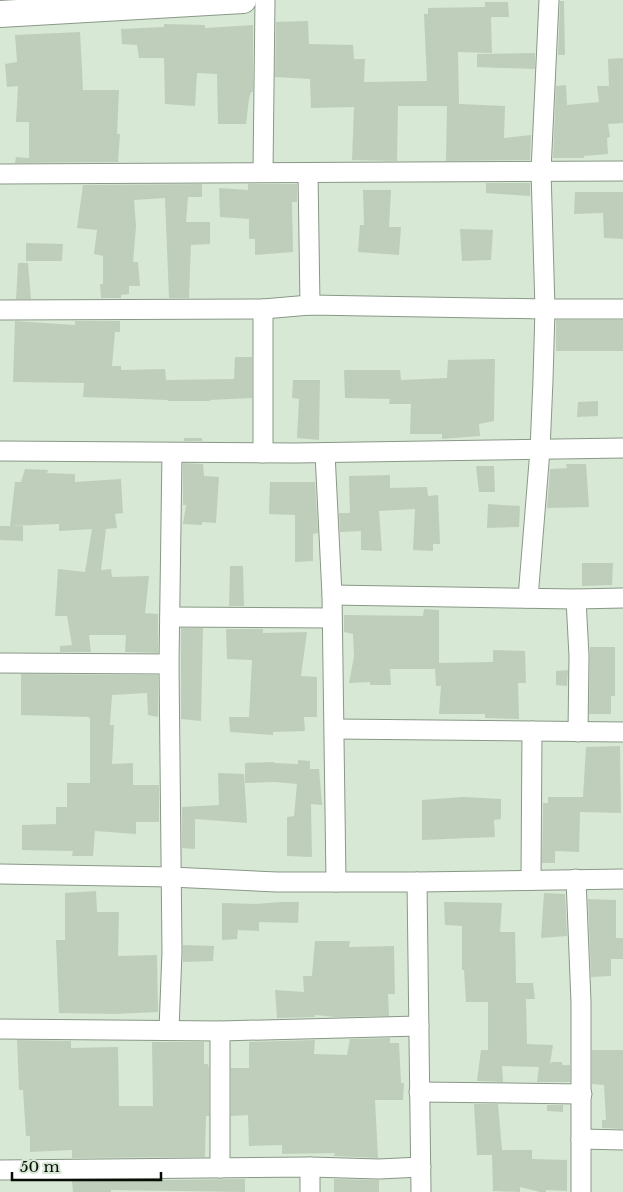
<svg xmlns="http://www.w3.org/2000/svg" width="623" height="1192" font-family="'Libre Baskerville',serif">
<rect width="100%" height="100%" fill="#d7e8d4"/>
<g fill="#becebb">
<path d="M560,1H564L565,55H558Z"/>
<path d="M485,2H508L509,17H491L492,53L458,52L459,104L505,106L504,138L531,135L530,160L446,161L447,106H398L397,161L352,160L354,107L311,108L310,79L275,77L276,22L308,21L309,44L353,45L354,59H365L364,82L427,81L424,14H428V8L485,7Z"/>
<path d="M164,24L205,25V28L253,25V92H251L249,99L246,124H218L217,74L197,73L195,106L165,104L164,58H139L137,45L122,44L121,29L164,27Z"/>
<path d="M80,32L83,90H119L117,134H120L118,162L15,163L16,157L29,158V122H16L18,86L7,87L5,64L17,62L15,35Z"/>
<path d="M535,53V69L477,67V54Z"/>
<path d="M623,58V123L608,124L610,137L607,138L608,154L584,156V158H553L556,86L566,85L567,105L599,102L597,86H609L608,59Z"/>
<path d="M486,183H530V196L486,193Z"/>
<path d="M202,184V197H188L186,222H210V244L191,245L189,298H169L165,198L134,200L136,226L133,262H138L140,286H129V294L121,295V298H101L100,284H103V256L94,254L97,230L77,228L83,185Z"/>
<path d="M248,184H297V202H292L293,252L255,255V239H249V219L220,217L219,188L248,190Z"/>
<path d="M363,190H391L389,227H401L399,255L358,252L360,225H364Z"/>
<path d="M575,192H623V239L604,238L603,213L574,214Z"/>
<path d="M460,229L493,230L491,260L462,261Z"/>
<path d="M26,243L63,244L62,261H26Z"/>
<path d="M18,263H28L31,299H16Z"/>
<rect x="556" y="320" width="67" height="31"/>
<path d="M15,321L75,325V321H120V332H115L112,366H121V370L165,369L166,380L234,379L235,357H252V398L210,400V401H168V400L83,397L84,383L13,382Z"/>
<path d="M495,359L494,421L479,424L480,436L442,439V434H410L411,404H389L390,399L345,398L344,370H400L401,380L447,378L448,360Z"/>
<path d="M293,380H320L319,440L297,438L299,399L292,398Z"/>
<path d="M598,401V416L577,417L578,402Z"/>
<rect x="184" y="438" width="18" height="3"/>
<path d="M183,463L203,464L204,476L219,477L216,523L202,522V525L183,524L186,505H183Z"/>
<path d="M566,464H586L589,507L547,508L550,469L567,468Z"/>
<path d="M476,466H494L495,492H479Z"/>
<path d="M25,469L48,470L47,473L75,474V482L121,479L123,513L115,514L117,528L106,529L101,570L111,569L112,577L149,576L145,613L158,614V653L125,652L126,635H89L91,652H60V646L72,645L67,616H55L58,569L85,572L92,529L59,531V524L10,526L15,482H21Z"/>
<path d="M390,475V488L427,487L428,496L438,495L440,544H433V551L413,550L415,509L379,511L382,551L361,550V531L340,532L339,513H350L349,476Z"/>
<path d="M270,482H315L318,533L313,534V561L295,562V515L269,514Z"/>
<path d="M488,504L520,506L519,527L487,528Z"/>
<path d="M0,526H23V541L0,540Z"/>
<path d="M582,563H613L612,585L582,586Z"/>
<path d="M230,566H243L244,606H229Z"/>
<path d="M424,609L439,610V663L493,662V650L525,651L526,683H518L519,719L485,718V714H439L441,686H436L435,669H390L391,685H370V682L349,683L354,656L353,634L344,632V615L423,616Z"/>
<path d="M181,628H203L201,721L181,719Z"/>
<path d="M226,629H263V633L307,632L301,676L317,677V717H304L305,731L273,732V735L230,732L229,717H249L252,660L227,659Z"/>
<path d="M590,647H615V696H611V714H589Z"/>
<path d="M568,670L567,686L556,685V671Z"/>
<path d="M21,674L158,675V717L148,715L147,693L112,695L110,725H114L112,764L133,763V785H159V822H136V834L95,831L93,856H72L73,851L22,850V825L56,824V807H67V783H90V718L88,717L21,715Z"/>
<path d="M620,746L621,813L580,812L579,852L555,851V863H542L543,803H548V797H583L586,747Z"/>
<path d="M298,760L310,761V769H319L322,805L311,804L312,857L287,856V817L294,816L297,784L275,782L245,783V763L274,762V763L298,764Z"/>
<path d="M218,773L244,774L247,823L195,819V849L182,848V807L219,805Z"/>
<path d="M463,797L501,799V819L494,820L495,837L422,840V800Z"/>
<path d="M96,891L97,912H119L118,956L157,955L158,1012L115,1014L59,1013L56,940H65V893Z"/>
<path d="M544,893L565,894L567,936L541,938Z"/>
<path d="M588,899L616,900V938H623V959H611V976L591,977Z"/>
<path d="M282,902H299L298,923L259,922V931L238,930L237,939L222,940V903L255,904Z"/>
<path d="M444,902L502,903L500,932H515L516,983H533L535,999H526L527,1044L553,1045L550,1064L552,1062H562V1065H570V1082H537L539,1067L502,1066L503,1082L477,1081L481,1050H488V1002H466L464,970H462V926L445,925Z"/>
<path d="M315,941H350L349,947L394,946L395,994H388L389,1016L335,1017L315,1015V1017L277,1018L275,990L304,992L303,976H312Z"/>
<path d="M183,945L214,946L213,961L183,962Z"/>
<path d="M390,1038V1043H399L401,1083H404L403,1100H375L378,1158L334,1156L335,1153L282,1154V1145L249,1146L248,1115L231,1116V1068H249V1042L315,1040L314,1054L347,1055L350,1039Z"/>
<path d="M17,1040L71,1041V1048L118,1047L119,1106H153L152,1042H204V1064H208L209,1069V1116H206L205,1157L72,1158V1150L30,1152V1136H26L23,1090H19Z"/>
<path d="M592,1050H623V1129L602,1128V1120H606L604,1085L592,1084Z"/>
<path d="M474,1104H498L502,1150H532V1159L567,1160V1191L546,1190V1192H540L520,1187V1192L493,1191L492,1155H477Z"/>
<path d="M547,1105H563V1112L547,1111Z"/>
<path d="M245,1179V1192L111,1190V1192H73L72,1181Z"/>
<path d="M334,1179L379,1180V1192H334Z"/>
</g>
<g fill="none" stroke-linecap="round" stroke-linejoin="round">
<g stroke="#899987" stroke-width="21">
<g id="street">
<path d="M263,172L265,0"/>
<path d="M308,173L310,305"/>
<path d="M0,174L623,171"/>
<path d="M263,309V453"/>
<path d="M0,310L263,309L310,305L545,309H623"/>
<path d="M0,451L295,453L623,448"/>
<path d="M325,453L332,595L336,882"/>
<path d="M332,595L576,599L623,598"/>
<path d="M528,598L540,450L543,380L545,309L541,171L549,0"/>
<path d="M576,599L579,656L578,732"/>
<path d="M170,617L332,618"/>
<path d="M0,663L169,664"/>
<path d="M335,729L623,732"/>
<path d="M0,874L171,877L277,882H417L623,879"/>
<path d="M576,879L581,1002V1192"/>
<path d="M531,880L532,731"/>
<path d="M417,882L421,1192"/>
<path d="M0,1029L220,1031L419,1026"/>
<path d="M169,1030L172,952L169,664L172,453"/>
<path d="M220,1031V1168"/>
<path d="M419,1092L582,1094"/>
<path d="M581,1139L623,1140"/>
<path d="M0,1170L310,1167L379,1169L421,1167"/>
<path d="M310,1192V1167"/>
</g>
</g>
<g stroke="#899987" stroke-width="28">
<path id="secondary" d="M0,14L243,0"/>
</g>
<use href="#street" stroke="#fff" stroke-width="19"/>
<use href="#secondary" stroke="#fff" stroke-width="26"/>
</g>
<path d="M12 1172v8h149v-8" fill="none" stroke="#080d07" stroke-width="2.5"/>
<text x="20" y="1172" font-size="15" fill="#080d07" stroke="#d7e8d4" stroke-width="4" paint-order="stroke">50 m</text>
</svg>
